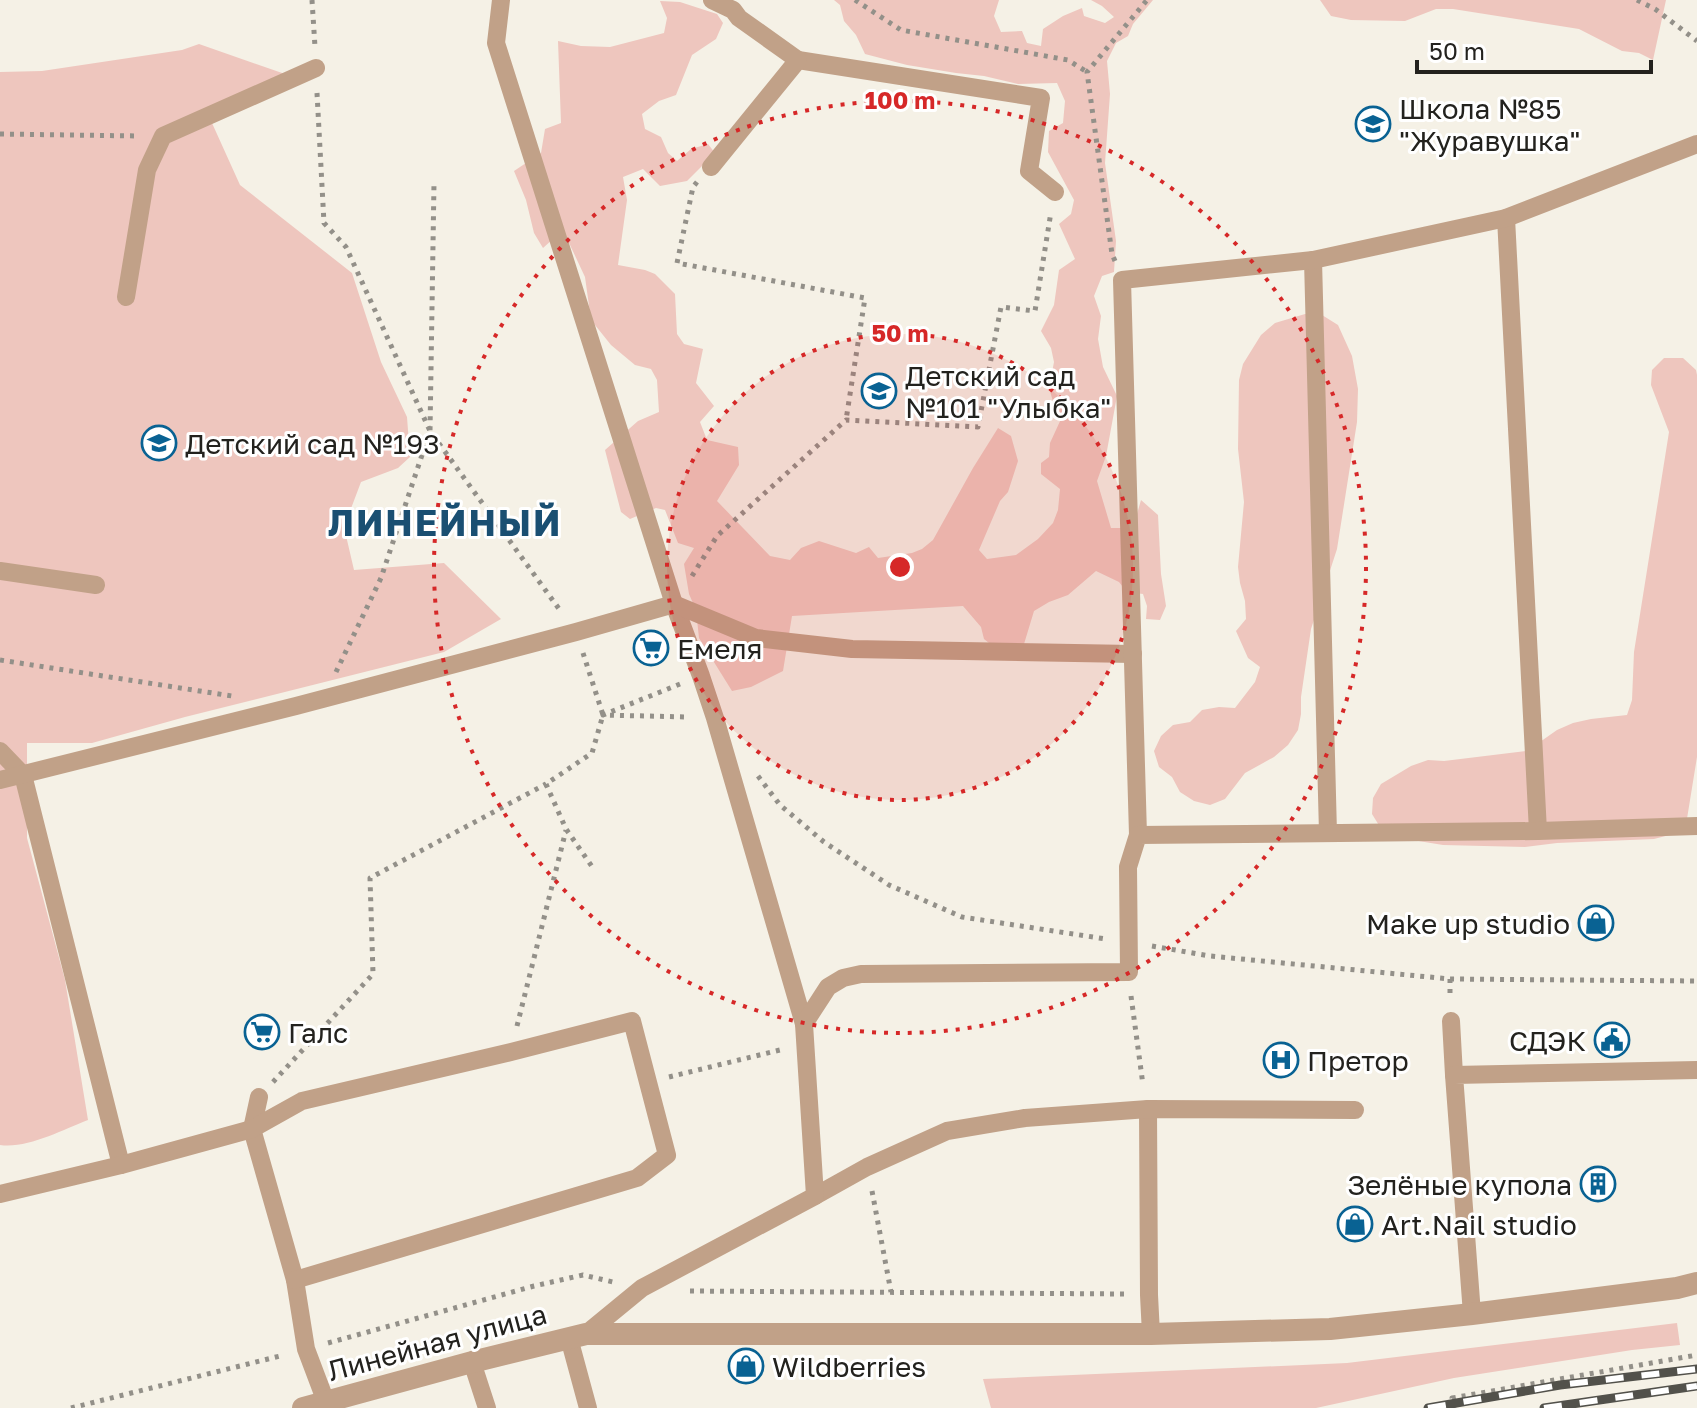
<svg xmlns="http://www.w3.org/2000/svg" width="1697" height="1408" font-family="'Golos Text',sans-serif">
<rect width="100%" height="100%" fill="#f5f1e6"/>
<g fill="#eec6be">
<path d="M834,0H999L994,16L1001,32L1022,31L1027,43L1041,46L1043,29L1063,16L1082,8L1084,16L1105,23L1114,17L1102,6L1091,0H1153L1133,24L1128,36L1116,43L1107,61L1110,94L1105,163L1116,241L1114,272L1102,276L1094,296L1101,316L1098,339L1103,367L1117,396L1106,456L1097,481L1111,528H1133L1141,500L1158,515L1161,574L1166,606L1160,620L1146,619L1147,606L1143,594L1127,592L1119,582L1096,571L1068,595L1049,602L1034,611L1024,644L994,647L984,639L981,627L963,606L792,616L783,671L751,687L732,691L699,638L696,610L689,594L684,564L694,548L678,543L665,510L656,508L630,519L621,512L605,450L638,421L659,412L657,380L651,369L635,365L611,345L591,320L585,277L563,230L543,248L534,233L526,200L514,171L541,153L545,129L561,123L558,41L581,46L610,47L664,33L667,18L660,1L680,2L717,14L723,23L716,39L692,55L676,95L659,101L642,114L645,129L661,137L668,153L677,161L691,149L708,144L715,153L687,181L660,186L643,169L623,177L627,200L618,265L645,270L655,274L675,294L677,334L684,344L703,349L696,383L714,406L700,422L707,440L738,447L739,465L717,501L770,556L790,560L801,548L819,541L856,553L869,547L878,558L912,553L922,549L933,540L973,468L998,428L1011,436L1018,461L1008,492L1000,501L979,550L987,559L1016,555L1038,539L1053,523L1058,510L1060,489L1041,474V463L1049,457L1050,443L1061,419L1055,408L1049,388L1054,362L1051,348L1041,331L1054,305L1059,270L1075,259L1059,224L1071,214L1074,200L1048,152L1049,131L1063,123L1065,101L1057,83L1018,84L984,76L956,73L907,65L865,54L856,35L844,21L840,5Z"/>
<path d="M1320,0H1666L1653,60L1639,53L1622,51L1579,29L1453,9H1436L1405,21L1351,20L1331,16Z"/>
<path d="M199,44L285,74L207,112L240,185L352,273L381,362L407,417L410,457L398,468L361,482L344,527L354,570L444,563L501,619L444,652L185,717L92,743H27V838L65,980L88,1120C62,1130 27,1149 0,1145V72L42,71L182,50Z"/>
<path d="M1305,314L1322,315L1338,325L1352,356L1358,389L1357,422L1337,549L1311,629L1301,697V714L1298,730L1288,745L1274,757L1245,773L1225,799L1210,805L1194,801L1180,792L1172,777L1159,767L1154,751L1161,736L1173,725L1190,722L1202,710L1219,707L1235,708L1255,682L1260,667L1248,658L1236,631L1246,619L1245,601L1240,583L1238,567L1244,502L1238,449L1239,380L1243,364L1261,335L1275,323Z"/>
<path d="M1664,358H1683L1696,370L1697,375V757L1685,831L1654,839L1557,843L1525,847L1443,845L1394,837L1380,827L1372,814L1373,798L1381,784L1411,766L1428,760L1444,761L1527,751L1557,730L1573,723L1591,719L1627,715L1632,700L1634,652L1669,432L1651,385L1652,370Z"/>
<path d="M1677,1323L1680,1345L1632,1350L1454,1378L1316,1408H991L983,1379L1347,1363Z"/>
</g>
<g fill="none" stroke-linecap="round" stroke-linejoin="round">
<g stroke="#939089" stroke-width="5" stroke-dasharray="4 6" stroke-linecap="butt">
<path d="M312,0L315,47"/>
<path d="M855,0L901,30L1068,60L1087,72"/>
<path d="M1637,0L1655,9L1697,41"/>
<path d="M317,93L324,223L346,247L430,431L562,613"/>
<path d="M0,134L139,136"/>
<path d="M697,182L693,187L677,263L865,298L846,420"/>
<path d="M1115,261L1112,254L1087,72L1147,0"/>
<path d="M692,576L717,536L846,420L978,427L1001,307L1035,311L1051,212"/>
<path d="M583,653L603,715L592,753L546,784L566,829L593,868"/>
<path d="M0,660L232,696"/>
<path d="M336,672L381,578L430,431L434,183"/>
<path d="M680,684L603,715L689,717"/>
<path d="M758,776L780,805L824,842L889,885L962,917L1106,939"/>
<path d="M1152,946L1210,956L1450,979L1697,981"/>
<path d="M1450,979V998"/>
<path d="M1131,996L1143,1085"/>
<path d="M517,1026L566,830"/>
<path d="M669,1077L784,1049"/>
<path d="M273,1082L373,974L370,878L546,784"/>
<path d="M872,1191L891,1292"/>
<path d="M690,1291L1128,1294"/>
<path d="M328,1343L534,1286L583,1275L613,1282"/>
<path d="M71,1408L284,1355"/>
<path d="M1454,1408L1452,1398L1697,1355"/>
</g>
<g stroke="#c1a188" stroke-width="18">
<path d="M501,0L496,43L674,604L701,676L715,718L804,1024"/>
<path d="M798,60L1041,98L1029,171L1055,192"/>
<path d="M711,167L798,60L739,18L733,10L712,0"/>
<path d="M1506,218L1538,831"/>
<path d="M1313,260L1328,833"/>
<path d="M126,297L147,170L163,136L316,68"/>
<path d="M0,571L96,585"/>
<path d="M0,751L23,775L121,1165"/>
<path d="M0,780L296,706L576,632L674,604L756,638L852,649L1133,654"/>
<path d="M1138,835L1122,280L1313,260L1506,218L1697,144"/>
<path d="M1451,1021L1454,1075"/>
<path d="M259,1097L252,1129L295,1280L306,1349L326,1402"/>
<path d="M1148,1109L1149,1295L1151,1334"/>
<path d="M0,1194L121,1165L252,1129L302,1101L511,1052L632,1021L667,1155L637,1178L295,1280"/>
<path d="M815,1196L867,1167L947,1131L1025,1118L1148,1109L1355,1110"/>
<path d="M1472,1314L1454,1075L1697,1070"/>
<path d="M586,1334L642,1288L815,1196L804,1024L828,987L843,978L861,974L1129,972L1128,867L1138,835L1538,831L1697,826"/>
<path d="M569,1338L588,1408"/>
<path d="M472,1362L487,1408"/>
</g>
<path stroke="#c1a188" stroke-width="22" d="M303,1408L472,1362L586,1334H1151L1330,1329L1472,1314L1677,1288L1697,1283"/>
<g stroke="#52514b" stroke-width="9">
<g id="rail">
<path d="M1428,1408L1560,1385L1697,1369"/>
<path d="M1544,1408L1697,1386"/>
</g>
</g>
<use href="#rail" stroke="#fff" stroke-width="6" stroke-dasharray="18" stroke-linecap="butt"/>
</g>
<circle cx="900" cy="567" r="233" fill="#d62828" fill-opacity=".12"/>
<g fill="none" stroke="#d62828" stroke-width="4" stroke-dasharray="4 8">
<circle cx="900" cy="567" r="233"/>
<circle cx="900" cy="567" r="466"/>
</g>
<defs>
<g id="school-ring" transform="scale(1.8)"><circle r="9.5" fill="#fff" stroke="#096293" stroke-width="1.5"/><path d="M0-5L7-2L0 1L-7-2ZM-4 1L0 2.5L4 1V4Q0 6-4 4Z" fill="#096293"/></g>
<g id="supermarket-ring" transform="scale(1.8)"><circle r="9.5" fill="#fff" stroke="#096293" stroke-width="1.5"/><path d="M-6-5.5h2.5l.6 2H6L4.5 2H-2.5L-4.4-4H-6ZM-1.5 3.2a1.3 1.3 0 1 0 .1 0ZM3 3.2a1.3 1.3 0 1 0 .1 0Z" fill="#096293"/></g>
<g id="shop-ring" transform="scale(1.8)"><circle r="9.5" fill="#fff" stroke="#096293" stroke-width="1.5"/><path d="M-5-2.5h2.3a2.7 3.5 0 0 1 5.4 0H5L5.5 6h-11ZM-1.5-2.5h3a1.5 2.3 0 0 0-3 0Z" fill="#096293"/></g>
<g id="civic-ring" transform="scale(1.8)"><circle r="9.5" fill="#fff" stroke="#096293" stroke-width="1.5"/><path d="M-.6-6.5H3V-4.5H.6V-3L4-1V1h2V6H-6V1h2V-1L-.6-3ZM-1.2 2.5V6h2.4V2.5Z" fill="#096293"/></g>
<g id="hospital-ring" transform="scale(1.8)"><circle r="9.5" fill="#fff" stroke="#096293" stroke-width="1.5"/><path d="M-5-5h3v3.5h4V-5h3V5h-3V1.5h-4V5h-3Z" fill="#096293"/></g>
<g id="building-ring" transform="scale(1.8)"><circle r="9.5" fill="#fff" stroke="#096293" stroke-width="1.5"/><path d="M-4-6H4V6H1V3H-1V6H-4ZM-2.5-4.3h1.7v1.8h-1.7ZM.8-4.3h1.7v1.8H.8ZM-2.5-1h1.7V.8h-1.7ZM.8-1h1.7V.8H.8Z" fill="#096293"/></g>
</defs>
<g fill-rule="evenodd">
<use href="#school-ring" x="1373" y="124"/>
<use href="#school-ring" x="879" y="391"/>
<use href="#school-ring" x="159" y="443"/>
<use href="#supermarket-ring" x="651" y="648"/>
<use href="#shop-ring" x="1596" y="923"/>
<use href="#supermarket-ring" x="262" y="1032"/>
<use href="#civic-ring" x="1612" y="1040"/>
<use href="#hospital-ring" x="1281" y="1060"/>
<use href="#building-ring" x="1598" y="1184"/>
<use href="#shop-ring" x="1355" y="1224"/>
<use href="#shop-ring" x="746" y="1366"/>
</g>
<g text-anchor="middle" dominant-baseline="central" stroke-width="6" stroke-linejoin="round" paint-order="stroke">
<g font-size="28" fill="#23221e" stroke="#fff" text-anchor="start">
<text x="1399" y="108">Школа №85<tspan x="1399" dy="32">"Журавушка"</tspan></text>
<text x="905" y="375">Детский сад<tspan x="905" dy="32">№101 "Улыбка"</tspan></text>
<text x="185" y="443">Детский сад №193</text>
<text x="677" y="648">Емеля</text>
<text x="1570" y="923" text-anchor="end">Make up studio</text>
<text x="288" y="1032">Галс</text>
<text x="1586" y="1040" text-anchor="end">СДЭК</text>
<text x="1307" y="1060">Претор</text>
<text x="1572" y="1184" text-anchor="end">Зелёные купола</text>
<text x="1381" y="1224">Art.Nail studio</text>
<text x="772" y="1366">Wildberries</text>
</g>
<g font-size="28" fill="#23221e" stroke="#fff">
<text transform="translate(437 1342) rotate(-15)">Линейная улица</text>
</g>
<g font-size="36" font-weight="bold" letter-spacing="2" fill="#1a4f72" stroke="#fff">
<text x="445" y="522">ЛИНЕЙНЫЙ</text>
</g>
</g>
<circle cx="900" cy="567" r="12" fill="#d62828" stroke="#fff" stroke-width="4"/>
<g font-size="24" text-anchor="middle" font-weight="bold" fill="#d62828" stroke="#fff" stroke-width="6" stroke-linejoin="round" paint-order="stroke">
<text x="900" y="109">100 m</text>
<text x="900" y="342">50 m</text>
</g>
<path d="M1417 60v12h234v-12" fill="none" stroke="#23221e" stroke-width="4"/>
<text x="1429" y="60" font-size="24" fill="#23221e" stroke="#ffffff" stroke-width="6" paint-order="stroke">50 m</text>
</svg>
